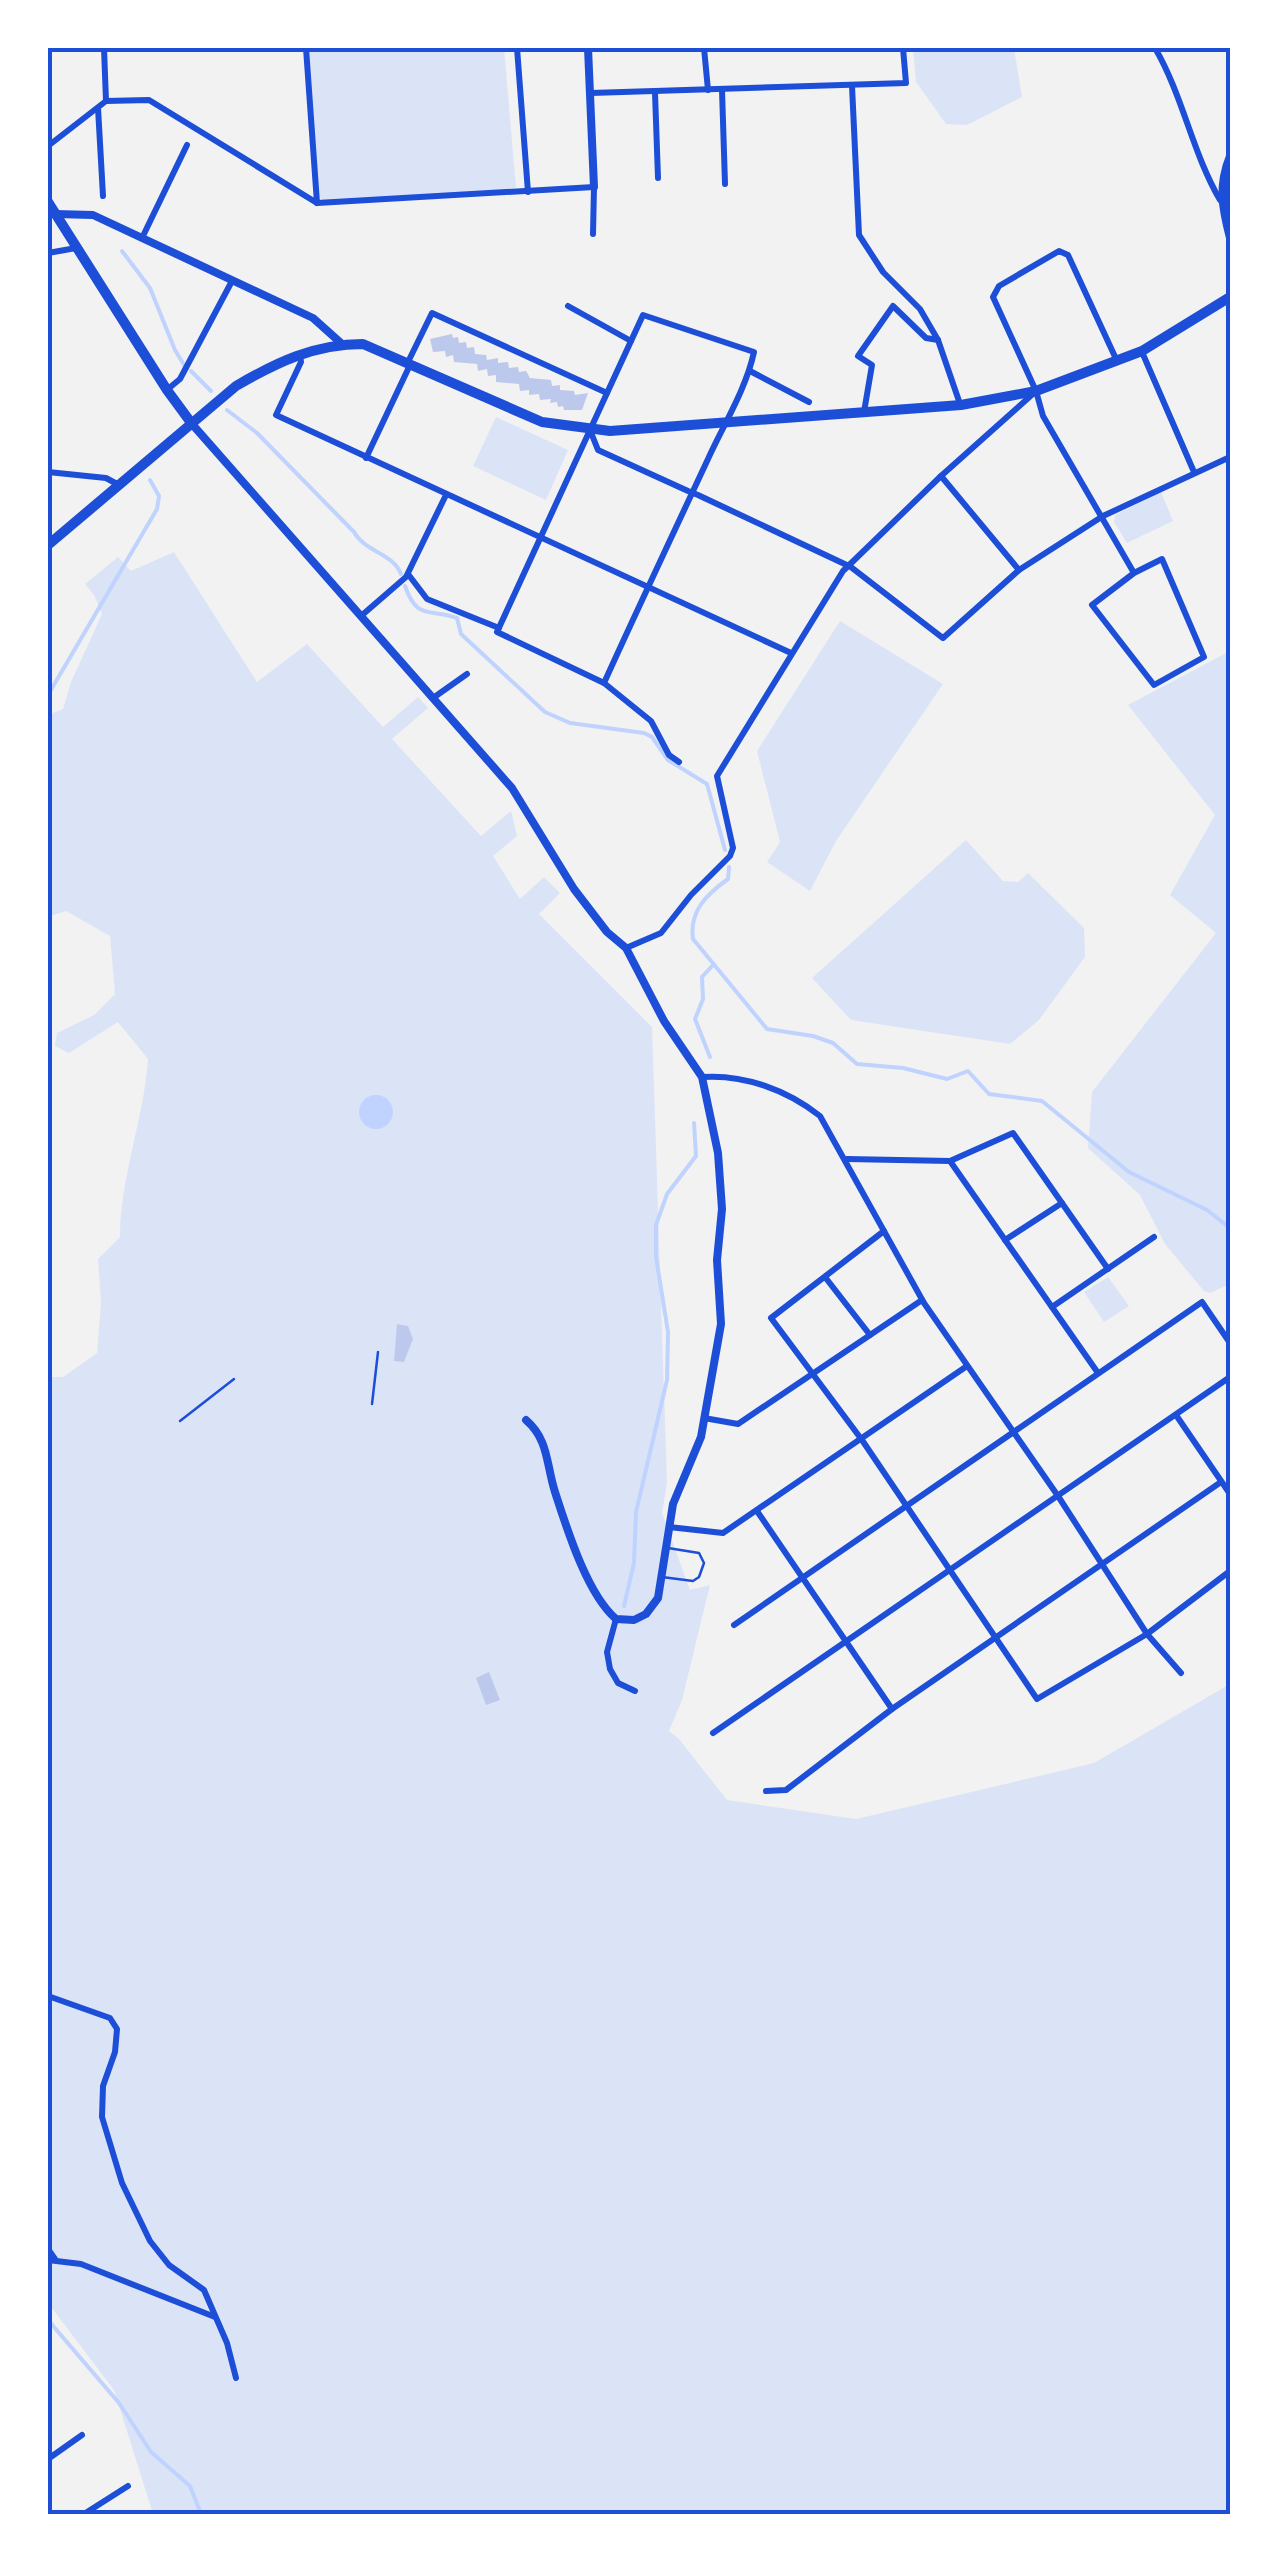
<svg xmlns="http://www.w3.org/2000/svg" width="1278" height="2562" font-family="Figtree,sans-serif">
<rect width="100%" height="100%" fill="#f2f2f2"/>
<g fill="#dbe4f7">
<path d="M305,48H504L516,188L327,204L319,197Z"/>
<path d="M913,48H1014L1022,97L967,125L946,124L916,82Z"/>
<path d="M496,417L568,450L546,500L473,466Z"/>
<path d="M1161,492L1173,521L1127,543L1114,522L1115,515Z"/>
<path d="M174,552L257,682L307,644L383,727L418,697L428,708L392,739L481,836L511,811L517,836L493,856L520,899L544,877L560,893L539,914L652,1027L667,1483L662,1513L690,1590L710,1585L682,1700L669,1731L679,1739L727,1800L856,1819L1094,1763L1230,1684V2514H153L114,2390L48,2303V1377H63L97,1353L101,1303L98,1259L120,1237C120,1177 144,1119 148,1059L118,1022L69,1053L55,1046L57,1033L94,1015L115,994L110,936L66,911L48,917V715L63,709L71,682L102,614L94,595L85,584L118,557L131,571Z"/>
<path d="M840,621L943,684L836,841L810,891L767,862L780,842L757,751Z"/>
<path d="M1230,651V1284L1210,1293L1204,1291L1165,1244L1140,1195L1088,1148L1092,1092L1216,933L1170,895L1215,815L1128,705Z"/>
<path d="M966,840L1003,881L1018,882L1028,873L1084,928L1085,957L1039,1020L1010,1044L851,1020L812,978Z"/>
<path d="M1108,1277L1129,1306L1104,1322L1084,1292Z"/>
</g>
<circle fill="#bfd3fe" cx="376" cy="1112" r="17"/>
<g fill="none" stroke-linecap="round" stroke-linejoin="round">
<g stroke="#bfd3fe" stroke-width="4">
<path d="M122,251L150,288L175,350L184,365"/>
<path d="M191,371L211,391"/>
<path d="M227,410L257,433L354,532C365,552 393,553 401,574"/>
<path d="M405,586C417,621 430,608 457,618L461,634L545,712L570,723L644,733L652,737L668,760L707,784L725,850"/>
<path d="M48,695L157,509L159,496L150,480"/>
<path d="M729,867L728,879C707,894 689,911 693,939L767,1029L813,1036L833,1043L857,1064L903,1068L947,1079L968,1071L989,1094L1042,1101L1129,1172L1207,1210L1230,1228"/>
<path d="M710,1057L695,1019L703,999L702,977L713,965"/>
<path d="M624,1606L634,1563L636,1512L667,1380L668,1332L656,1257V1225L667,1194L696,1156L694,1123"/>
<path d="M48,2320L119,2403L151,2452L190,2486L201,2514"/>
</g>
</g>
<g fill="#bdc9ec">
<path d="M452,334L453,338L458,337L459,343L466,342L467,348L474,347L475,354L486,355L487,360L498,358V363L508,362L509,368L518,367L519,372L526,371L530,378L551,380L552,386L560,385V390L574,391L575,395L588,393L582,410H564L563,406L558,407L557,402L550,403L551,399L540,400L539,394L529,395V390L520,391L519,384L496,382V375L488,376L487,369L478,371L477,364L454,362L453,355L446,357L445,351L433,352L430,339Z"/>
<path d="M397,1324L408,1326L413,1339L404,1362L394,1361Z"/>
<path d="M489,1672L500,1700L486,1705L476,1678Z"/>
</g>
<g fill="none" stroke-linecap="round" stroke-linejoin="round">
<g stroke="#1d4ed8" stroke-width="2.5">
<path d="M372,1404L378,1352"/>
<path d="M180,1421L234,1379"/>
</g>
<path stroke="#1d4ed8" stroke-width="2.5" d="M662,1577L693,1581L699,1577L704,1563L699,1553L668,1548"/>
<g stroke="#1d4ed8" stroke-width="6">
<path d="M104,48L106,101"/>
<path d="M517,48L528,192"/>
<path d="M704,48L708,90"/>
<path d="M1155,48C1183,96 1192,152 1220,200"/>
<path d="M852,86L859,235L883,272L920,309L938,340L960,404"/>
<path d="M722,90L725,184"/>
<path d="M591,93L906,83L903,48"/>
<path d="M655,93L658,178"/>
<path d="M98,108L103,196"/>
<path d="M48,146L106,101L149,100L317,203L306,48"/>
<path d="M317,203L594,187L593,234"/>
<path d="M142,238L187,145"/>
<path d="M48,253L76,248"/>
<path d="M568,306L631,341"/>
<path d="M1142,352L1194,472"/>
<path d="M300,354L301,362L276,415L791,653"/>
<path d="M1117,361L1068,255L1059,251L999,286L993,297L1036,391L1043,416L1134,573L1092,605L1154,685L1204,657L1162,559L1134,573"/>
<path d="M408,362L432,313L607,393"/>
<path d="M750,371L809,402"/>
<path d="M168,389L180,379L232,281"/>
<path d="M864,412L872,365L858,356L893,306L926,338L938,340"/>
<path d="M590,430L497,632L604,683C638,608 673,534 708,459C724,424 746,389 754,352L643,315L590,430L598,450L688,491L698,495L851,567L943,638L1019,570L1103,516L1230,457"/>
<path d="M366,458L410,365"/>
<path d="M48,472L106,478L119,485"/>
<path d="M941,476L1019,570"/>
<path d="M408,574L427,599L499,628"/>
<path d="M361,616L406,577L446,495"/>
<path d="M604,683L651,721L669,755L679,762"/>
<path d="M433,698L467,674"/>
<path d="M626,948L661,933L691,895L730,856L733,848L717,776L843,571L941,476L1035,392"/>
<path d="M702,1077C744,1074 787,1090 820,1116L924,1303L1058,1496L1147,1634L1181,1673"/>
<path d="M847,1159L950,1161L1098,1373"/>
<path d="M950,1161L1013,1133L1108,1269"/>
<path d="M884,1231L771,1318L862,1440L1037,1699L1147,1634L1230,1571"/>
<path d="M1005,1240L1062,1203"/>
<path d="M825,1277L870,1335"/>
<path d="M1052,1307L1154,1237"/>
<path d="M1176,1415L1230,1494"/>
<path d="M704,1418L738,1424L922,1300"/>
<path d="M757,1511L892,1709"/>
<path d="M669,1527L723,1533L967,1366"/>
<path d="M616,1619L607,1652L610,1669L618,1683L635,1691"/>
<path d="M734,1625L1202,1302L1230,1343"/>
<path d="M713,1733L1230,1377"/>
<path d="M766,1791L786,1790L892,1709L1221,1482"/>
<path d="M48,1996L110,2018L117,2029L115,2052L103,2086L102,2117L122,2183L150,2241L169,2265L204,2290L227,2343L236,2378"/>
<path d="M48,2249L55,2259"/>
<path d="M48,2260L81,2264L215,2317"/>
<path d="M48,2459L82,2435"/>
<path d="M84,2514L128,2486"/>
</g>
<g stroke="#1d4ed8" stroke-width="8">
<path d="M588,48L594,187"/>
<path d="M1230,156C1218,186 1222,207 1230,238"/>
<path d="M55,214L93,215L313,318L342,344"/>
<path d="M192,424L512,788L574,889L607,932L626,948L664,1021L702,1077L718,1153L722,1209L717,1260L721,1324L701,1437L673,1504L658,1598L646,1614L634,1620L616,1619C587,1594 567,1529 555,1492C546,1464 549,1440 526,1420"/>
</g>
<g stroke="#1d4ed8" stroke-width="10">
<path d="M48,202L167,390L192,424"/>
<path d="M48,545L236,386C277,362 315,344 363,344L542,422L610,431L961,405L1036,391L1142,351L1230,297"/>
</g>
</g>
<rect width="1278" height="2562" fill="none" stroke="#ffffff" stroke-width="100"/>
<rect x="50" y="50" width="1178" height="2462" fill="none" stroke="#1d4ed8" stroke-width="4"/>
</svg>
